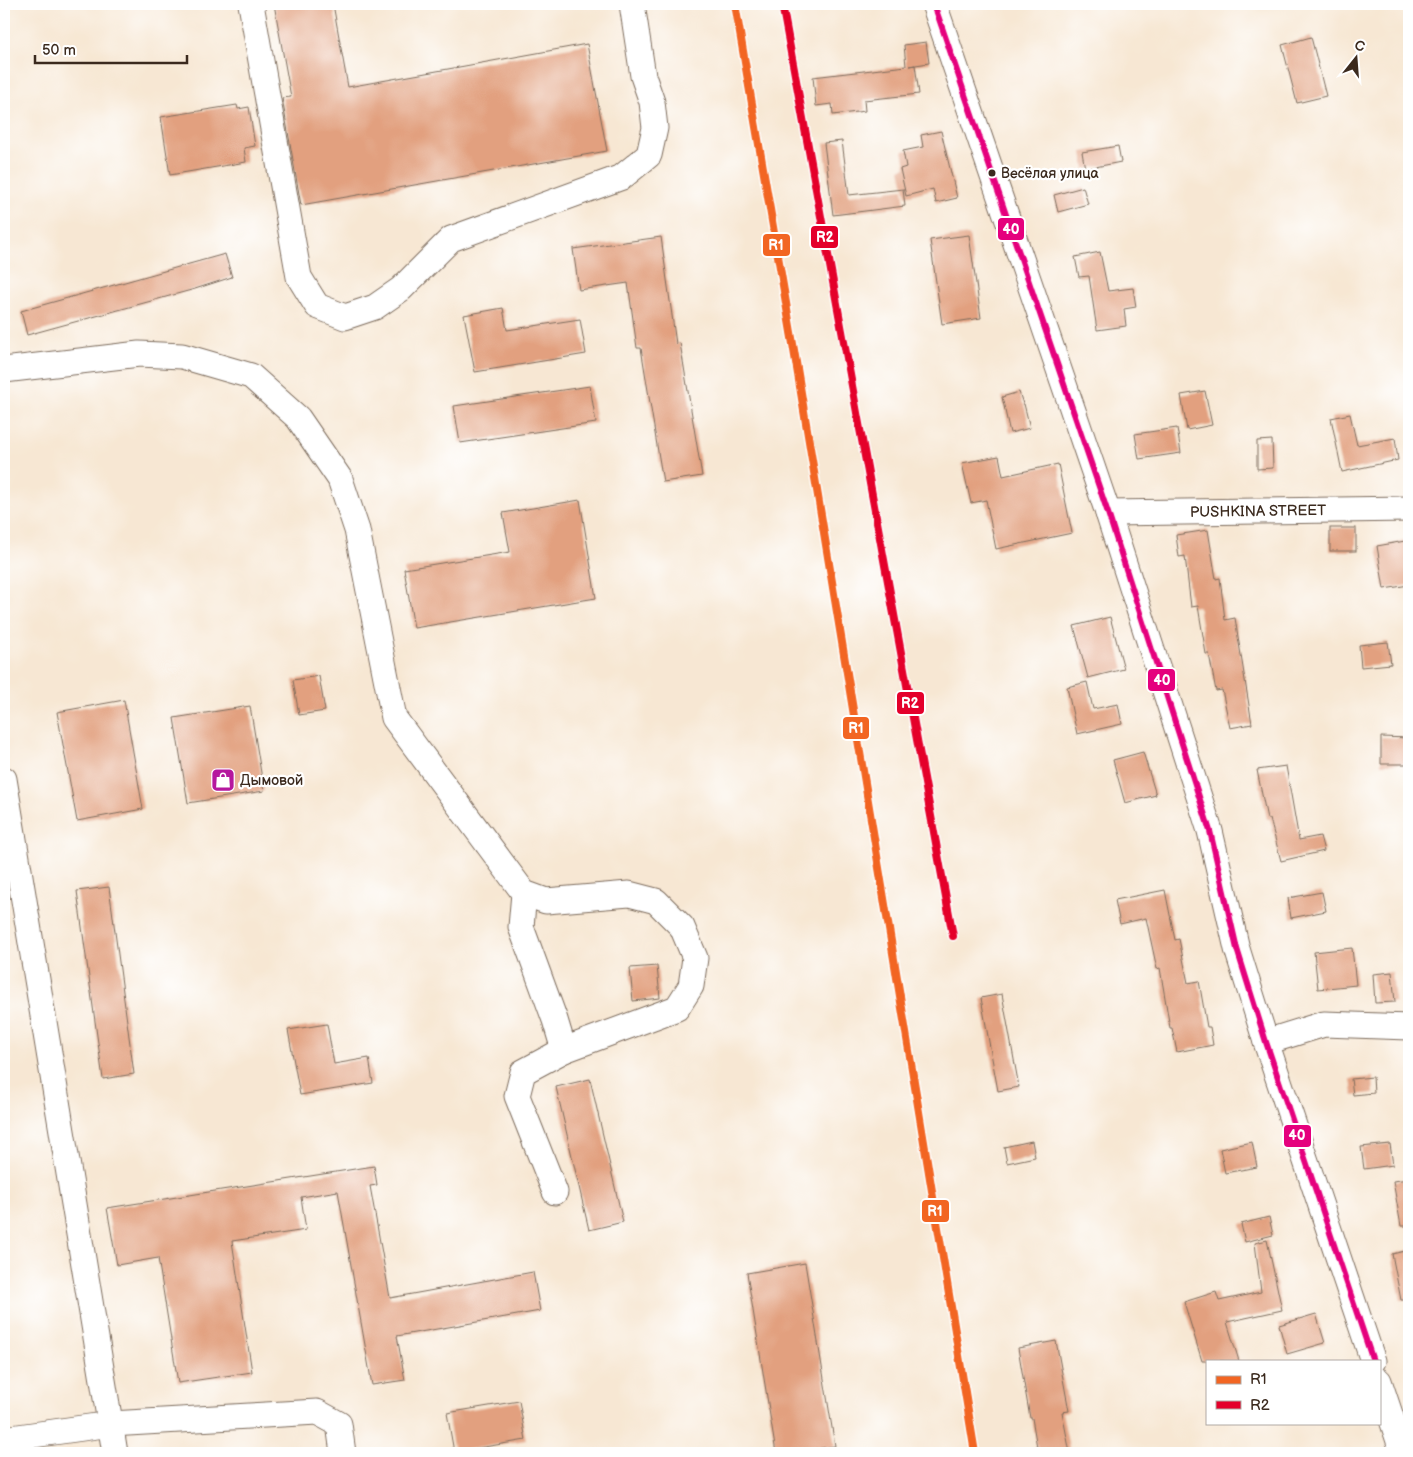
<svg xmlns="http://www.w3.org/2000/svg" width="1413" height="1457" font-family="'Balsamiq Sans',sans-serif">
<rect width="100%" height="100%" fill="#fff"/>
<filter id="ink" filterUnits="userSpaceOnUse"><feTurbulence type="fractalNoise" baseFrequency=".02" numOctaves="2"/><feDisplacementMap in="SourceGraphic" scale="10" xChannelSelector="R" yChannelSelector="G"/><feConvolveMatrix kernelMatrix="1 2 1 2 8 2 1 2 1" color-interpolation-filters="sRGB"/></filter>
<filter id="wash" filterUnits="userSpaceOnUse"><feTurbulence type="fractalNoise" baseFrequency=".0096" numOctaves="4" result="noise"/><feDisplacementMap in="SourceGraphic" scale="20" xChannelSelector="R" yChannelSelector="G"/><feGaussianBlur stdDeviation="1.12" result="paint"/><feColorMatrix in="noise" values="0 0 0 0 0 0 0 0 0 0 0 0 0 0 0 0 0 1.4 0 .05"/><feComposite in="paint" operator="in"/></filter>
<g filter="url(#wash)">
<rect width="100%" height="100%" fill="#f7e7d3"/>
<g id="blocks">
<g fill="#e2a07f">
<path d="M274,4H333L348,87L587,44L607,151L301,205L282,98L291,97Z"/>
<path d="M1311,37L1326,96L1297,103L1282,45Z"/>
<path d="M926,42L929,63L909,66L915,65L919,94L864,100L865,111L833,115L832,104L816,106L813,77L906,66L904,45Z"/>
<path d="M237,105L238,109L249,107L255,146L244,148L246,162L170,175L161,117Z"/>
<path d="M941,131L957,198L936,203L933,189L906,196L900,169L906,167L903,151L923,147L921,135Z"/>
<path d="M842,141L849,195L903,189L905,206L833,215L824,143Z"/>
<path d="M1118,146L1121,162L1085,169L1082,152Z"/>
<path d="M1083,187L1088,204L1058,212L1054,195Z"/>
<path d="M969,235L981,318L942,324L930,240Z"/>
<path d="M661,237L676,344L680,343L702,476L663,482L641,348H637L628,283L579,290L573,249Z"/>
<path d="M1100,252L1108,291L1133,288L1136,307L1124,309L1126,326L1097,330L1089,276L1079,277L1075,257Z"/>
<path d="M225,254L232,277L195,289L27,335L21,311Z"/>
<path d="M503,308L507,330L580,319L586,354L475,372L464,315Z"/>
<path d="M590,386L596,423L460,443L454,406Z"/>
<path d="M1205,391L1212,425L1187,430L1181,395Z"/>
<path d="M1019,392L1023,404H1024L1030,428L1010,433L1002,397Z"/>
<path d="M1350,414L1357,445L1395,438L1398,460L1342,472L1331,418Z"/>
<path d="M1177,428L1181,453L1139,459L1135,434Z"/>
<path d="M1272,440L1273,468L1257,469V441Z"/>
<path d="M999,456L1003,476L1058,464L1072,533L996,549L986,500L971,503L962,463Z"/>
<path d="M580,500L596,598L414,628L404,569L510,552L503,513Z"/>
<rect x="1330" y="528" width="26" height="23"/>
<path d="M1208,530L1216,579L1220,578L1225,620L1235,618L1252,724L1230,728L1222,690L1216,691L1209,654H1206L1198,606L1191,607L1185,556L1179,557L1176,535Z"/>
<path d="M1405,541L1409,568V585L1384,589L1377,546Z"/>
<path d="M1110,617L1124,669L1088,678L1074,626Z"/>
<path d="M1388,642L1391,664L1361,667L1359,645Z"/>
<path d="M319,676L325,711L299,715L293,680Z"/>
<path d="M1087,682L1093,709L1118,704L1122,724L1077,734L1067,687Z"/>
<path d="M124,700L143,809L77,821L57,712Z"/>
<path d="M250,706L264,791L188,803L174,718Z"/>
<path d="M1381,737L1409,738V764H1381Z"/>
<path d="M1143,752L1156,795L1125,803L1113,760Z"/>
<path d="M1286,766L1299,840L1320,836L1324,851L1281,861L1270,819H1267L1257,770Z"/>
<path d="M109,887L134,1074L103,1079L77,891Z"/>
<path d="M1165,890L1175,940L1179,939L1188,983L1199,981L1207,1027H1210L1213,1045L1177,1052L1172,1028H1170L1160,968L1157,969L1146,918L1120,924L1115,900Z"/>
<path d="M1322,892L1326,911L1291,918L1288,898Z"/>
<path d="M1352,948L1356,985L1318,989L1314,952Z"/>
<path d="M657,966L660,998L633,1001L630,968Z"/>
<path d="M1392,972L1395,1002L1375,1003L1373,974Z"/>
<path d="M1002,994L1019,1087L998,1091L981,998Z"/>
<path d="M327,1024L334,1064L369,1058L373,1083L300,1095L288,1030Z"/>
<path d="M1373,1077L1374,1093L1353,1095L1351,1079Z"/>
<path d="M590,1079L623,1222L589,1230L556,1087Z"/>
<path d="M1032,1141L1035,1157L1007,1163L1004,1147Z"/>
<path d="M1252,1142L1257,1167L1225,1173L1220,1149Z"/>
<path d="M1390,1144L1393,1165L1364,1169L1361,1147Z"/>
<path d="M374,1166L377,1185L370,1186L390,1298L533,1272L540,1311L397,1336L405,1380L372,1385L338,1191L301,1197L306,1230L232,1241L252,1372L178,1383L158,1258L117,1265L107,1208Z"/>
<path d="M1409,1179V1226H1401L1393,1181Z"/>
<path d="M1269,1217L1273,1235L1245,1242L1241,1224Z"/>
<path d="M1267,1240L1282,1310L1227,1322L1239,1361H1202L1184,1302L1216,1292L1219,1301L1261,1292L1255,1243Z"/>
<path d="M1409,1250V1300H1401L1392,1254Z"/>
<path d="M805,1263L835,1446L791,1453H776L747,1273Z"/>
<path d="M1316,1314L1325,1343L1287,1354L1279,1325Z"/>
<path d="M1056,1341L1069,1411L1062,1412L1070,1453H1038L1032,1418H1030L1018,1348Z"/>
<path d="M519,1401L526,1440L454,1452L447,1413Z"/>
</g>
</g>
</g>
<g filter="url(#ink)">
<use href="#blocks" fill-opacity="0" stroke="#7d6c5d" stroke-width="1"/>
<g fill="none" stroke-linecap="round" stroke-linejoin="round">
<g stroke="#7d6c5d" stroke-width="27">
<g id="minor">
<path d="M251,4L299,277L317,306L345,317L375,307L401,289L451,239L622,177L649,155L655,128L652,102L643,76L632,4"/>
<path d="M934,4L1108,513L1210,831L1237,949L1266,1042L1373,1361"/>
<path d="M4,370L139,354L182,356L251,376L298,418L340,479L357,530L394,718L524,893L546,901L629,894L656,901L682,927L695,958L691,986L677,1008L564,1050L523,1072L517,1096L555,1192"/>
<path id="s1" d="M1108,513L1409,509"/>
<path d="M4,779L115,1453"/>
<path d="M524,893L521,927L555,1020L564,1050"/>
<path d="M1266,1042L1324,1024L1409,1027"/>
<path d="M1379,1381L1403,1453"/>
<path d="M4,1439L111,1424L317,1412L339,1424L343,1453"/>
</g>
</g>
<use href="#minor" stroke="#fff" stroke-width="25"/>
<g stroke="#fff" stroke-width="10">
<path id="bus-1" d="M934,4L1108,513L1210,831L1237,949L1266,1042L1373,1361"/>
</g>
<use href="#bus-1" stroke="#e5007d" stroke-width="6"/>
<g stroke="#fff" stroke-width="11">
<path id="rail-1" d="M735,4L793,344L975,1453"/>
</g>
<g stroke="#fff" stroke-width="11">
<path id="rail-2" d="M782,4L953,936"/>
</g>
<use href="#rail-1" stroke="#f26522" stroke-width="8"/>
<use href="#rail-2" stroke="#e4002b" stroke-width="8"/>
</g>
</g>
<defs>
<g id="shop-square" transform="scale(1.25)"><rect x="-9" y="-9" width="18" height="18" rx="4" fill="#b5179e" stroke="#fff"/><path d="M-5-2.5h2.3a2.7 3.5 0 0 1 5.4 0H5L5.5 6h-11ZM-1.5-2.5h3a1.5 2.3 0 0 0-3 0Z" fill="#fff"/></g>
</defs>
<g fill-rule="evenodd">
<use href="#shop-square" x="223" y="780"/>
</g>
<circle fill="#3b2a1e" stroke="#fff" stroke-width="2" cx="992" cy="173" r="4.5"/>
<g text-anchor="middle" dominant-baseline="central" stroke-width="4.5" stroke-linejoin="round" paint-order="stroke">
<g font-size="14" fill="#3b2a1e" stroke="#fff" text-anchor="start">
<text x="1001" y="173">Весёлая улица</text>
</g>
<g font-size="15" fill="#3b2a1e" stroke="#fff">
<text stroke="none"><textPath href="#s1" startOffset="150">PUSHKINA STREET</textPath></text>
</g>
<g font-size="15" fill="#3b2a1e" stroke="#fff" text-anchor="start">
<text x="240" y="780">Дымовой</text>
</g>
</g>
<g stroke="#fff" stroke-width="2">
<rect x="997" y="217" width="28" height="24" rx="5" fill="#e5007d"/>
<rect x="810" y="225" width="29" height="24" rx="5" fill="#e4002b"/>
<rect x="762" y="233" width="29" height="24" rx="5" fill="#f26522"/>
<rect x="1147" y="668" width="29" height="24" rx="5" fill="#e5007d"/>
<rect x="896" y="691" width="29" height="24" rx="5" fill="#e4002b"/>
<rect x="842" y="716" width="28" height="24" rx="5" fill="#f26522"/>
<rect x="1283" y="1124" width="29" height="24" rx="5" fill="#e5007d"/>
<rect x="921" y="1199" width="29" height="24" rx="5" fill="#f26522"/>
</g>
<g font-size="14" text-anchor="middle" font-weight="bold" fill="#fff">
<text x="1011" y="234">40</text>
<text x="825" y="242">R2</text>
<text x="776" y="250">R1</text>
<text x="1162" y="685">40</text>
<text x="910" y="708">R2</text>
<text x="856" y="733">R1</text>
<text x="1297" y="1140">40</text>
<text x="935" y="1216">R1</text>
</g>
<rect width="1413" height="1457" fill="none" stroke="#fff" stroke-width="20"/>
<rect x="1206" y="1360" width="175" height="65" fill="#ffffff" stroke="#b1aaa5"/>
<rect x="1216" y="1376" width="25" height="8" fill="#f26522" stroke="#b1aaa5"/>
<text x="1250" y="1384" font-size="15" fill="#3b2a1e">R1</text>
<rect x="1216" y="1401" width="25" height="8" fill="#e4002b" stroke="#b1aaa5"/>
<text x="1250" y="1410" font-size="15" fill="#3b2a1e">R2</text>
<g transform="translate(1356 58) rotate(17)" stroke="#ffffff" stroke-width="4" paint-order="stroke">
<path d="M0-4L9 19L0 12L-9 19Z" fill="#3b2a1e"/>
<text y="-8" font-size="14" font-weight="bold" text-anchor="middle" fill="#3b2a1e">С</text>
</g>
<path d="M35 55v8h152v-8" fill="none" stroke="#3b2a1e" stroke-width="2.5"/>
<text x="42" y="55" font-size="15" fill="#3b2a1e" stroke="#ffffff" stroke-width="4" paint-order="stroke">50 m</text>
</svg>
